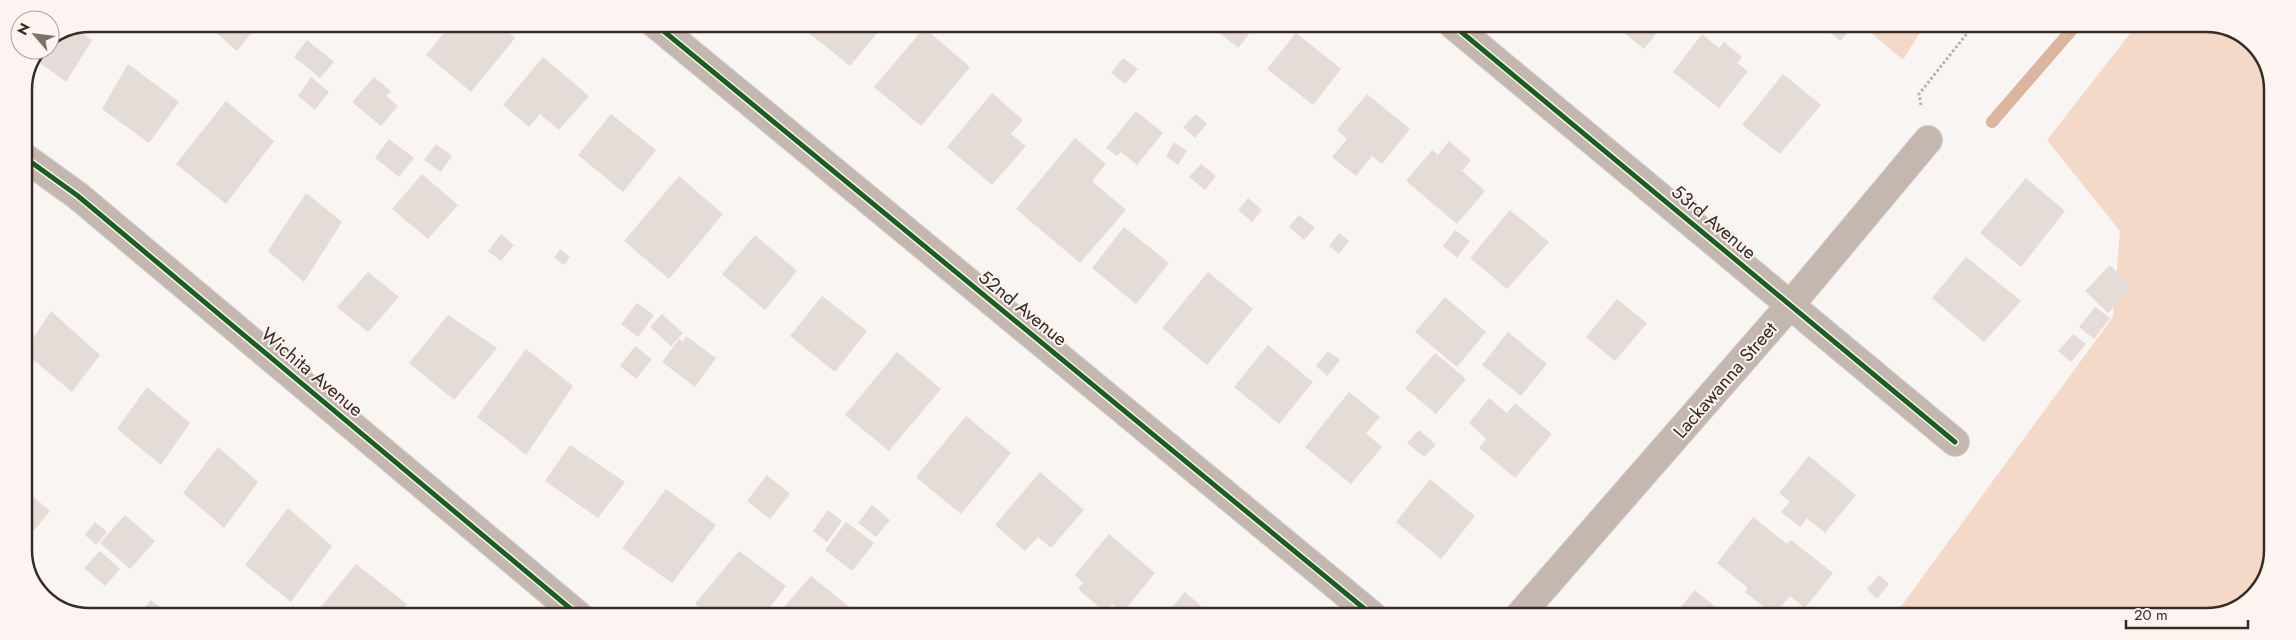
<svg xmlns="http://www.w3.org/2000/svg" width="2296" height="640" font-family="Jost,sans-serif">
<rect width="100%" height="100%" fill="#f9f5f3"/>
<g fill="#f4d8c8">
<path d="M1863,26H1924L1903,60Z"/>
<path d="M2136,26H2223L2256,47L2272,85L2270,567L2247,602L2206,616H1894L2113,317L2120,231L2047,140Z"/>
</g>
<g fill="none" stroke-linecap="round" stroke-linejoin="round">
<path stroke="#dcb5a0" stroke-width="12" d="M1992,122L2075,26"/>
</g>
<g fill="#e5dcd7">
<path d="M218,24L231,26L242,24L252,32L237,51L213,30Z"/>
<path d="M451,24H498L515,38L471,92L426,55Z"/>
<path d="M808,24L836,25H884L850,66L804,29Z"/>
<path d="M1210,25H1256L1238,48Z"/>
<path d="M1615,25H1663L1644,49Z"/>
<path d="M1823,26H1854L1840,41Z"/>
<path d="M924,28L970,67L921,126L874,87Z"/>
<path d="M77,29L92,40L66,82L36,60L40,50H50V40Z"/>
<path d="M1296,33L1341,69L1313,105L1267,69Z"/>
<path d="M1702,34L1719,48L1724,42L1742,57L1737,63L1748,71L1719,108L1673,72Z"/>
<path d="M307,40L334,62L320,78L294,57Z"/>
<path d="M543,57L589,96L559,130L540,114L529,127L503,105Z"/>
<path d="M1123,58L1138,69L1125,84L1111,73Z"/>
<path d="M128,64L179,102L149,143L102,109Z"/>
<path d="M1783,74L1821,105L1780,154L1742,125Z"/>
<path d="M311,77L329,92L315,110L298,96Z"/>
<path d="M374,77L391,91L386,96L398,106L381,126L352,102Z"/>
<path d="M992,93L1023,120L1011,134L1026,146L992,185L947,147Z"/>
<path d="M1367,94L1410,129L1382,164L1372,156L1356,176L1332,157L1347,139L1337,130Z"/>
<path d="M226,101L274,141L226,204L176,164Z"/>
<path d="M1136,111L1163,133L1137,165L1121,152L1117,156L1106,148Z"/>
<path d="M611,114L656,150L623,192L578,155Z"/>
<path d="M1196,114L1207,124L1195,138L1183,127Z"/>
<path d="M1075,138L1106,164L1092,181L1126,210L1080,263L1016,209Z"/>
<path d="M389,139L414,158L399,177L375,158Z"/>
<path d="M1449,141L1471,160L1462,171L1485,191L1457,224L1406,181L1432,150L1438,155Z"/>
<path d="M1174,142L1187,151L1178,165L1166,156Z"/>
<path d="M436,144L452,156L441,172L424,160Z"/>
<path d="M1201,164L1216,176L1205,190L1189,177Z"/>
<path d="M422,174L458,205L428,239L392,209Z"/>
<path d="M679,176L723,214L669,279L624,241Z"/>
<path d="M2026,178L2065,211L2021,267L1980,233Z"/>
<path d="M306,193L342,222L304,282L268,251Z"/>
<path d="M1248,198L1262,210L1252,222L1238,210Z"/>
<path d="M1510,210L1549,242L1507,289L1470,258Z"/>
<path d="M1299,215L1315,228L1304,240L1289,227Z"/>
<path d="M1124,227L1169,263L1136,304L1092,268Z"/>
<path d="M1455,230L1470,241L1457,258L1443,246Z"/>
<path d="M1339,233L1349,241L1339,254L1329,246Z"/>
<path d="M501,234L514,245L501,261L488,251Z"/>
<path d="M755,235L797,271L765,310L722,274Z"/>
<path d="M560,249L570,257L564,265L554,258Z"/>
<path d="M1966,257L2021,301L1984,342L1932,298Z"/>
<path d="M2110,265L2132,287L2108,313L2085,291Z"/>
<path d="M368,272L399,297L368,332L337,307Z"/>
<path d="M1208,272L1253,309L1207,365L1162,328Z"/>
<path d="M822,296L867,331L835,372L790,336Z"/>
<path d="M1445,297L1486,332L1457,367L1415,332Z"/>
<path d="M1617,299L1647,323L1615,361L1586,337Z"/>
<path d="M637,303L654,315L638,337L621,324Z"/>
<path d="M2095,307L2110,318L2094,339L2079,327Z"/>
<path d="M51,311L100,355L72,392L24,352Z"/>
<path d="M662,314L683,333L671,346L650,327Z"/>
<path d="M448,315L497,348L454,400L409,363Z"/>
<path d="M1508,332L1547,364L1521,396L1482,365Z"/>
<path d="M2073,334L2086,344L2071,362L2058,351Z"/>
<path d="M686,336L716,358L695,387L662,362L679,339L683,342Z"/>
<path d="M1268,345L1313,382L1279,424L1234,387Z"/>
<path d="M635,346L652,359L636,379L620,366Z"/>
<path d="M526,349L573,386L526,455L477,417Z"/>
<path d="M1328,351L1340,360L1327,376L1316,366Z"/>
<path d="M897,352L941,389L889,451L845,415Z"/>
<path d="M1435,353L1466,379L1436,414L1405,388Z"/>
<path d="M147,387L190,423L161,465L117,429Z"/>
<path d="M1349,392L1380,417L1366,433L1382,447L1351,484L1305,447Z"/>
<path d="M1489,398L1507,413L1515,403L1552,434L1515,478L1479,448L1486,439L1469,423Z"/>
<path d="M966,416L1011,453L961,514L916,477Z"/>
<path d="M1419,430L1436,445L1424,457L1407,443Z"/>
<path d="M570,445L625,482L598,518L545,481Z"/>
<path d="M218,447L258,482L224,528L183,493Z"/>
<path d="M1809,456L1856,495L1825,533L1807,518L1800,527L1781,512L1790,502L1779,493Z"/>
<path d="M1040,472L1084,510L1051,548L1038,537L1025,551L995,525Z"/>
<path d="M767,475L790,494L770,519L747,501Z"/>
<path d="M1430,479L1475,516L1441,559L1396,522Z"/>
<path d="M24,489L50,511L27,539L24,537Z"/>
<path d="M666,489L716,525L672,583L622,548Z"/>
<path d="M872,505L890,520L876,537L858,523Z"/>
<path d="M288,508L332,546L291,602L245,565Z"/>
<path d="M828,510L842,521L827,542L813,531Z"/>
<path d="M125,515L155,541L130,569L100,543Z"/>
<path d="M1753,517L1787,544L1791,540L1833,573L1805,608L1790,596L1774,615L1745,592L1748,588L1717,563Z"/>
<path d="M95,522L107,532L96,545L85,535Z"/>
<path d="M846,522L874,543L852,571L825,550Z"/>
<path d="M1109,534L1155,573L1123,612L1112,604L1105,612L1078,589L1083,583L1075,575Z"/>
<path d="M100,551L120,569L105,586L84,568Z"/>
<path d="M739,551L786,586L764,615H709L695,604Z"/>
<path d="M356,564L407,604L399,614H315Z"/>
<path d="M1879,575L1889,584L1877,599L1867,589Z"/>
<path d="M811,576L859,615H777Z"/>
<path d="M1695,590L1726,616H1673Z"/>
<path d="M1185,592L1211,615H1165Z"/>
<path d="M151,600L165,611L162,614H139Z"/>
</g>
<g fill="none" stroke-linecap="round" stroke-linejoin="round">
<g stroke="#d6d1ce" stroke-width="30">
<g id="minor">
<path d="M655,24L1372,615"/>
<path d="M1453,25L1955,442"/>
<path d="M24,157L78,196L578,615"/>
<path d="M1519,616L1791,304L1928,140"/>
</g>
</g>
<path stroke="#b9afaa" stroke-width="3" stroke-dasharray="2.5 2.5" stroke-linecap="butt" d="M1921,105L1919,94L1973,26"/>
<use href="#minor" stroke="#c4b7b0" stroke-width="28"/>
<g stroke="#fcf4f0" stroke-width="8">
<g id="cycleway">
<path d="M655,24L1372,615"/>
<path d="M1453,25L1955,442"/>
<path d="M24,157L78,196L578,615"/>
</g>
</g>
<use href="#cycleway" stroke="#1b5e20" stroke-width="5"/>
</g>
<g text-anchor="middle" dominant-baseline="central" stroke-width="4" stroke-linejoin="round" paint-order="stroke">
<g font-size="19" fill="#392b23" stroke="#fcf4f0">
<text transform="translate(1714 222) rotate(40)">53rd Avenue</text>
<text transform="translate(1023 308) rotate(39)">52nd Avenue</text>
<text transform="translate(312 372) rotate(40)">Wichita Avenue</text>
<text transform="translate(1725 380) rotate(-49)">Lackawanna Street</text>
</g>
</g>
<path d="M0 0H2296V640H0ZM90 32H2206A58 58 0 0 1 2264 90V550A58 58 0 0 1 2206 608H90A58 58 0 0 1 32 550V90A58 58 0 0 1 90 32Z" fill="#fcf4f0" fill-rule="evenodd"/>
<path fill="none" stroke="#392b23" stroke-width="2.5" d="M90 32H2206A58 58 0 0 1 2264 90V550A58 58 0 0 1 2206 608H90A58 58 0 0 1 32 550V90A58 58 0 0 1 90 32Z"/>
<g transform="translate(35 35) rotate(298)"><circle r="24" fill="#fcf4f0" stroke="#aea49e"/>
<path d="M0-4L9 19L0 12L-9 19Z" fill="#7c726c"/>
<text y="-8" font-size="14" font-weight="bold" text-anchor="middle" fill="#392b23">N</text>
</g>
<path d="M2126 620v8h122v-8" fill="none" stroke="#392b23" stroke-width="2.5"/>
<text x="2134" y="620" font-size="15" fill="#392b23" stroke="#fcf4f0" stroke-width="4" paint-order="stroke">20 m</text>
</svg>
